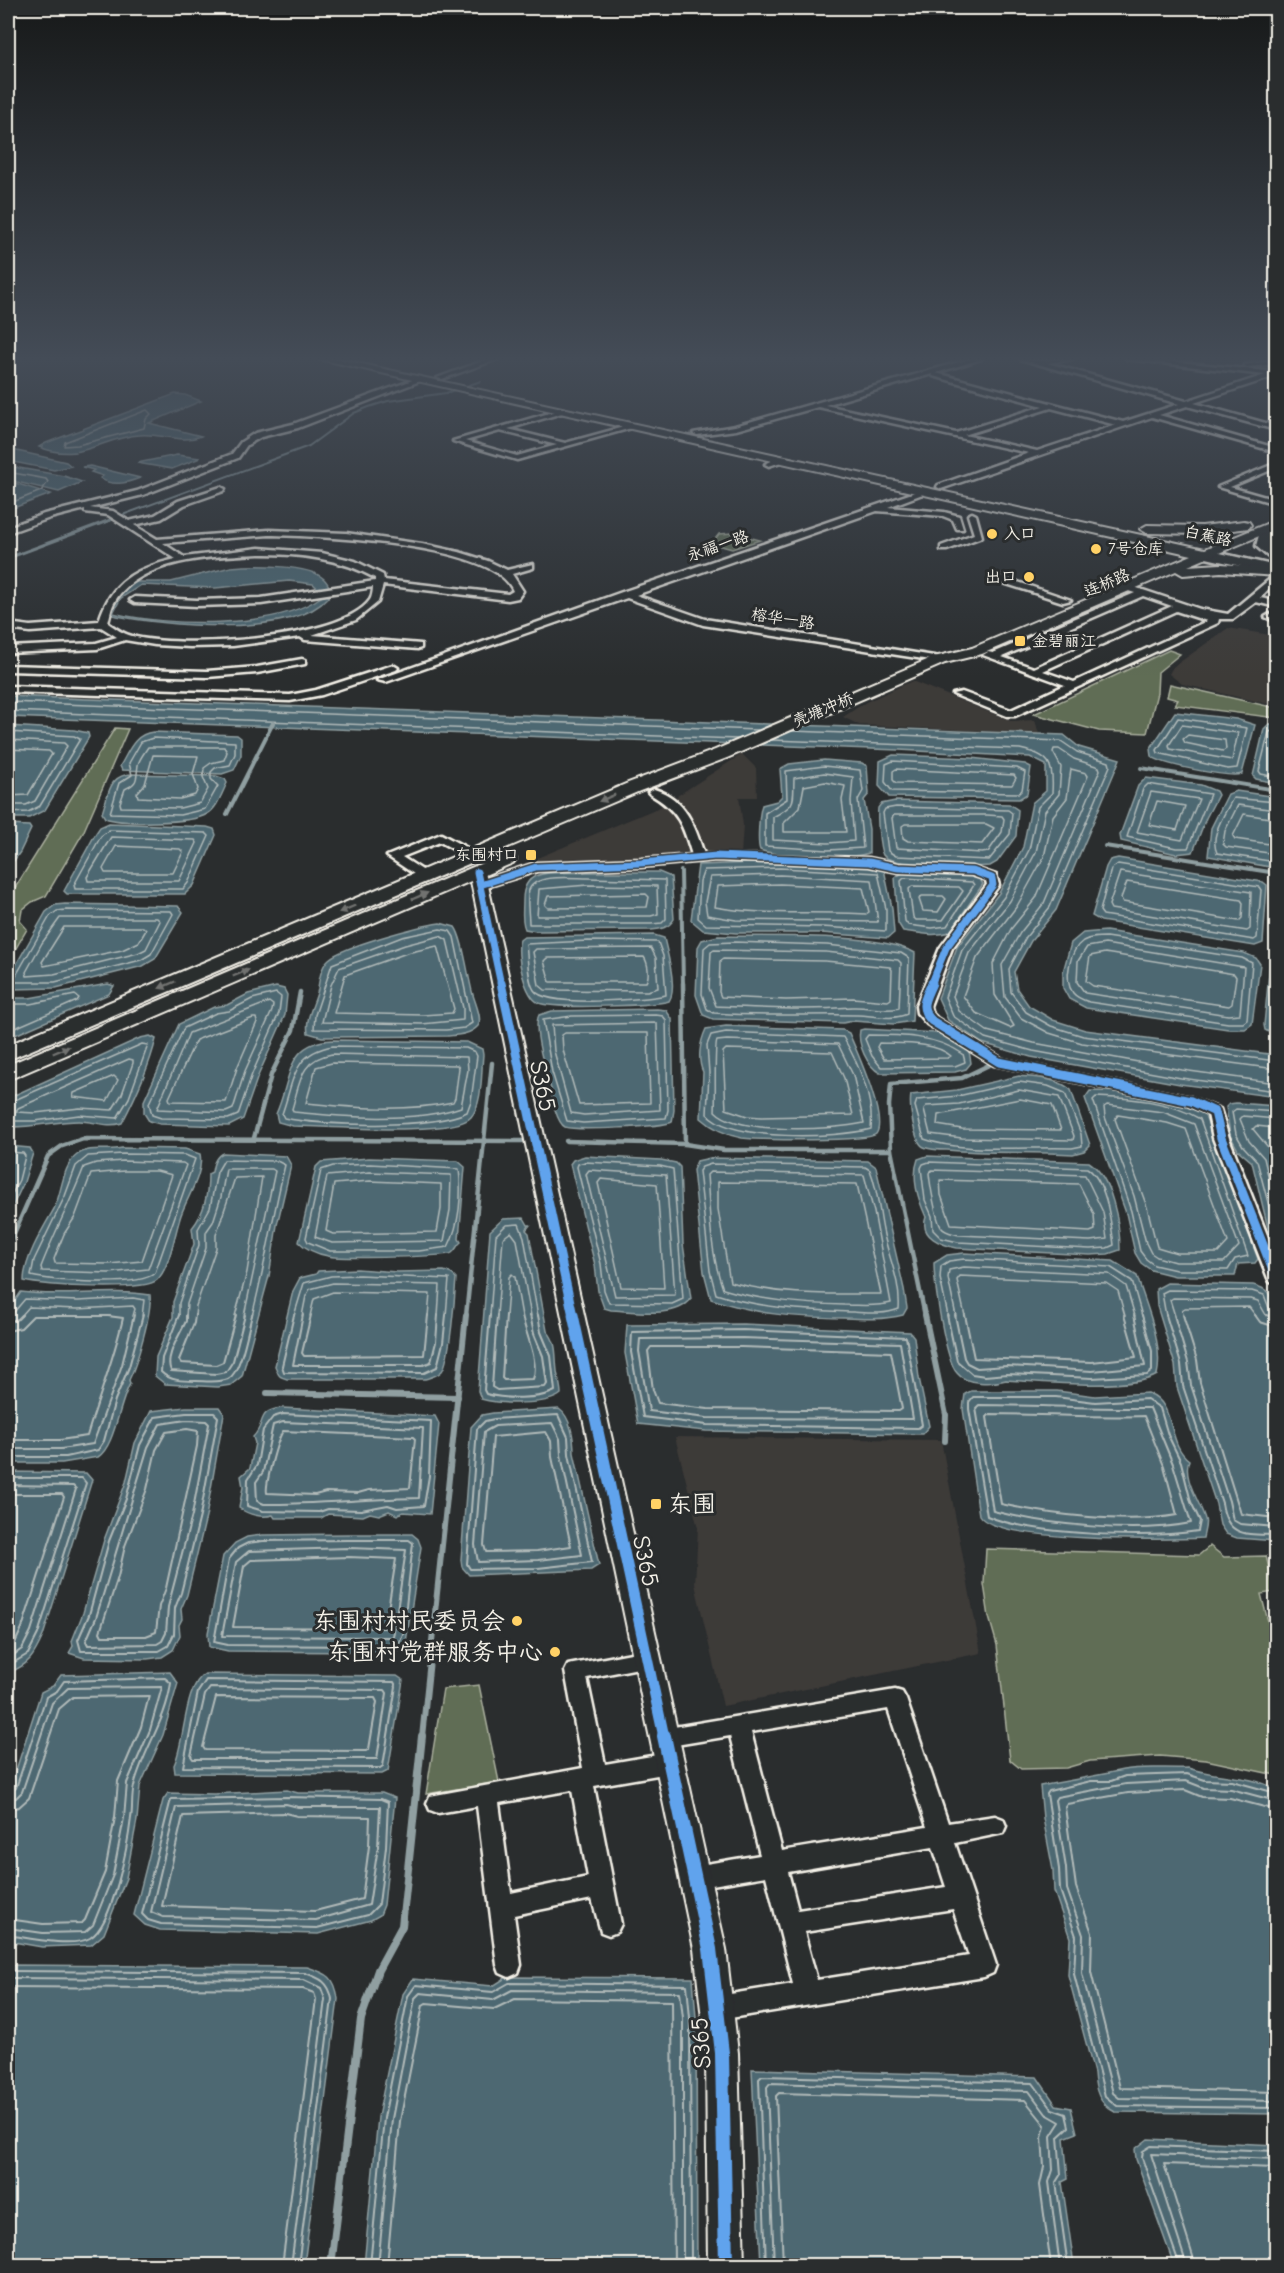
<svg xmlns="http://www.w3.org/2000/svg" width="1284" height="2273" font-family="'Comic Neue','LXGW WenKai TC',sans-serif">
<rect width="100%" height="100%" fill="#2a2d2e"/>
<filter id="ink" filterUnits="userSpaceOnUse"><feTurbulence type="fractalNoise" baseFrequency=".0167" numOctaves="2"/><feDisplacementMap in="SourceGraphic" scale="12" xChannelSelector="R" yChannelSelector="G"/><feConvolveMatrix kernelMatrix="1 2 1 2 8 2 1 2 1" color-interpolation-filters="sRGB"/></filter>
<g filter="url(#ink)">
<g fill="#3d3a38">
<path d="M1228,628L1276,636V706L1182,684L1169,674L1173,667Z"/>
<path d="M912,681L1011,721L1035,720L1039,734L859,725L843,717L866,702Z"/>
<path d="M742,754L756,768L757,797H739L743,825L741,855L562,859L544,861L501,873L660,807Z"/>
<path d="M675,1437L941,1440L981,1653L723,1706L695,1584L698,1528Z"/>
</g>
<g fill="#616d54" stroke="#aaaf9e" stroke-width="1.5">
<path d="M733,533L760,540L732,549L718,545L715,539L719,534Z"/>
<path d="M1169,650L1180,654L1158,672L1157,693L1147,733L1099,731L1034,714Z"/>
<path d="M1170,684L1276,708V718L1175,705L1178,700L1167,697Z"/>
<path d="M115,728L128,729L83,833L46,896L32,902L22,910L20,921L27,929L8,962V899Z"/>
<path d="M1210,1546L1224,1557L1266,1556L1275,1592L1261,1594L1276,1652V1775L1206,1760L1160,1756L1090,1761L1066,1768L1021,1769L1010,1760L997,1645L989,1617L984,1584L986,1549L1199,1555Z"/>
<path d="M479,1685L499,1782L426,1794L443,1689Z"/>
</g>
<g fill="#4d6872" stroke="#909fa1" stroke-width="1.5" fill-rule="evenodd">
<path d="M175,394L185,395L201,401L149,423L201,436C182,444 160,433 140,435C101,437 82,464 39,447L46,443Z"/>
<path d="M8,449L66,462L71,466L54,470L8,461Z"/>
<path d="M177,455L200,458L172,469L137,463Z"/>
<path d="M8,466L64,476L82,482L59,492L8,480Z"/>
<path d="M90,466L140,478C127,483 112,487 100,478L103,476L91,472L94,470L82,467Z"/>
<path d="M8,481L51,494L8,510Z"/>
<path d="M231,567C252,565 309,564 324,579C328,583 330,588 332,592C303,641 160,625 112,615L114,603L134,582H171ZM289,581L313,584L321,591V597C275,630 165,626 113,613L121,598L141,585L215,588Z"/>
<path d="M8,696L1064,735L1079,747L1120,759L1056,910L1031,941L1014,972L1017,989L1029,1006L1053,1020L1085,1030L1276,1055V1097L1180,1084L1031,1057L982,1043L948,1020L938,998L957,947L999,893L1023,847L1032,803L1046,791V765L1030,757L899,750L8,717Z"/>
<path d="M1175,712L1236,719L1255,725L1242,774C1230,778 1162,765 1151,756L1150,749Z"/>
<path d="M1269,724H1276V783L1256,779L1253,776L1264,729Z"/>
<path d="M8,726L74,730L88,733L89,737L45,810L29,818H8Z"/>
<path d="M153,732L237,735L241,738V755L234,770L222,774L122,770L120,766C129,751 134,734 153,732Z"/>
<path d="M893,755L971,758L1025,764L1031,767L1027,794L1019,799L889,797L879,786L880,761Z"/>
<path d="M824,760L862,763L867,766L869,794L864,800L869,829V853C853,859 776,857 760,850C757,843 759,813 762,805L777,801L782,796L780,769L789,764Z"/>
<path d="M133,774L216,776L225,779L227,783C222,793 217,809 207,814C191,824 122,824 105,818L102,813C109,793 109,774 133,774Z"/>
<path d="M1146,778L1201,785L1216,791L1218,795L1206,818L1193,852L1176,854L1121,841L1120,835L1138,786Z"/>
<path d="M1236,791L1276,797V868L1208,856L1211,828L1228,794Z"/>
<path d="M895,801L1009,804L1018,810L1016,836L997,862L990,866C974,867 890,867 883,855C879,848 877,817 878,808L881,804Z"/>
<path d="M109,823L207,827L214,829L216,835L194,885L185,894H67L64,891L96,833L100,827Z"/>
<path d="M8,825L29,826L31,829L20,852L8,869Z"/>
<path d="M1118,858L1263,882L1267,885L1263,943L1255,946L1101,921L1092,916L1106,867L1110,860Z"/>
<path d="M780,862L853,864L884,869L892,908L894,933L888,938L821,933H736L703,930L691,920L698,865Z"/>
<path d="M587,872H659L671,877L674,919C669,928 661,929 651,930L536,931L525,929C521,920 523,910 523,900C523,863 561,875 587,872Z"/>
<path d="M905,872L959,874L979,878L983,884L950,932C934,937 919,933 903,931L898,923L895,877Z"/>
<path d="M65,904L178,906L183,912L155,959L143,966L56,988L11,989L8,986V979L46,912L55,905Z"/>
<path d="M440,923L455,927C463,937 468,978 473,995C475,1002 483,1020 478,1026C470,1035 457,1035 447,1036L322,1037L308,1033C305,1017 315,1004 318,989C319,979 321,966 329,959C344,946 419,926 440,923Z"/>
<path d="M1106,931L1244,953L1256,958L1260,964L1252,1024L1245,1029H1228L1086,1008L1069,999L1063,988V972L1071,943L1083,933Z"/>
<path d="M654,935L664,938C667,953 678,988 669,1001C654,1006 553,1009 539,1003C525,997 515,954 520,940L524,937Z"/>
<path d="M718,936C766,937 877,932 915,953L912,1021L894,1024L853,1021L843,1023L713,1019L703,1015L696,995L698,947L702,940Z"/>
<path d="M1276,957V1036L1265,1030L1264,1025L1270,963Z"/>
<path d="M108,984L114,986L109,994L8,1038V998H29Z"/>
<path d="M276,987L284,989L287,995L285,1015L258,1076L243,1119L229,1126L160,1124L149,1121L144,1113V1101L179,1024L214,1007L227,1005L248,994Z"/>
<path d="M657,1009L666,1010L672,1019L674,1110L672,1122C662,1127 576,1131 565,1127C557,1123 551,1097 551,1089C546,1074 532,1028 539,1015L552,1011Z"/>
<path d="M726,1026L843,1030L849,1033C856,1050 888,1119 876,1134C868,1142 758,1140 742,1138C726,1135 713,1129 701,1118L703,1072C697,1059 700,1042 706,1029Z"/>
<path d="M864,1029L937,1033L954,1039L969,1051L971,1063L966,1069L955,1072L880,1073C867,1066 857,1044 860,1030Z"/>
<path d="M150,1036L156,1039C149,1068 136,1096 122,1123C108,1128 93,1121 79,1121C55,1121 32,1128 8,1127V1098L140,1038Z"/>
<path d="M333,1040L467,1042L482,1049L483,1055C481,1073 483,1103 471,1117C454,1137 323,1126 293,1126L278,1122L276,1114C292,1079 285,1042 333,1040Z"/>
<path d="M1019,1076C1036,1078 1058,1078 1071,1090L1090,1145L1084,1151L1073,1154C1031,1151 989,1154 947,1150C940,1150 930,1150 924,1147C914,1143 909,1105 911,1095L957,1090Z"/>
<path d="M1090,1091C1126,1091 1174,1094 1205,1115L1258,1259L1255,1263L1238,1264L1235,1276H1175L1151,1270L1141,1263L1135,1253L1126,1213L1085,1098Z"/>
<path d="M1236,1103L1276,1106V1248L1268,1228L1252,1162L1238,1150L1230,1135L1226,1107L1229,1104Z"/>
<path d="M8,1146L30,1148L33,1153L24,1182L8,1216Z"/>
<path d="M122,1148L185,1149L200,1154C204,1174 187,1197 181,1215C175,1232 170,1268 157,1280C144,1292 43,1286 24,1281C24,1259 43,1228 54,1209C62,1193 62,1166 77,1155C91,1145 107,1152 122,1148Z"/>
<path d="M223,1153L286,1156L291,1165L277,1225L269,1276L242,1376L231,1385L218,1387L165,1384L155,1376L156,1357L173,1317V1302L194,1244L192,1228C205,1212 208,1194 208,1174L212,1172C213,1164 215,1156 223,1153Z"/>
<path d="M585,1156L661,1160L676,1163L680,1167L683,1244L691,1299C676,1319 633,1311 611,1310L604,1308L598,1291L595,1265L570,1164L573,1160Z"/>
<path d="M927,1156L1089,1162C1112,1177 1120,1224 1120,1250L1108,1254L1090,1255L957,1248C942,1245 919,1237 926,1217C918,1199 911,1178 918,1159Z"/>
<path d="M369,1158L458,1161L465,1167L459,1239L461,1242C457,1245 456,1250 452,1253C447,1257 338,1259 328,1256C317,1254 306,1249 299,1242L316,1167L321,1162Z"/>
<path d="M710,1158L868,1161L876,1167L904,1289L907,1308L903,1315C884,1320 863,1319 843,1318C792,1317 760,1315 711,1299L704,1272L693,1170L697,1161Z"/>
<path d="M524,1218L528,1225H530L526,1230L529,1233L547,1331C558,1343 555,1357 557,1371C558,1379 561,1386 561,1394C547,1406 498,1404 481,1399L478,1391L490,1231L503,1219Z"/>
<path d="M964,1253L1113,1261L1137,1276C1146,1306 1164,1343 1157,1375C1131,1391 1040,1382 1006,1380C993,1384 966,1385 957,1373C945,1360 934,1282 934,1263L947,1255Z"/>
<path d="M357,1269L397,1272L444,1271L452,1274L456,1278C455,1294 450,1361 442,1371C437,1376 432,1377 425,1379H287C276,1376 279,1374 275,1366L293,1291L300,1278L316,1274L318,1271Z"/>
<path d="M1167,1283L1253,1285C1270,1289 1270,1295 1276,1311V1541L1237,1538L1226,1534L1220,1525L1216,1504L1177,1387L1175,1365L1157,1306L1156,1289Z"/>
<path d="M21,1292C64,1298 109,1288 150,1295C152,1312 137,1364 129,1380L130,1384C119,1403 115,1446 98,1457L62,1463H8V1311Z"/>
<path d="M743,1324L910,1332L914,1337L919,1378L929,1426L922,1434L706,1431L638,1424L625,1353L627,1325Z"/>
<path d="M971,1391H1057L1095,1396L1148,1393C1177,1403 1166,1443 1189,1460C1182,1479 1200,1501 1205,1519C1207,1524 1204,1532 1203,1538C1169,1540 995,1543 979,1515L963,1409L965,1394Z"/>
<path d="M186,1407H219L224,1414L206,1517L187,1595L181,1609L182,1619L179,1625L180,1635L173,1650L162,1657L147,1659L84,1658L69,1653L73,1646L72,1641L83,1613L104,1540L126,1482L135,1443L151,1411Z"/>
<path d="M282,1408L435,1416L439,1424L430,1514L403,1512L397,1515L389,1511L379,1515L370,1513L363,1516L328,1514L321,1518H275L273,1515C262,1518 249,1515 239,1508L243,1487L241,1476L250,1468L255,1443L253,1437C267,1423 255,1411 282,1408Z"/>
<path d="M559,1409C571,1417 574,1439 574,1453L599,1565L591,1570L469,1575L462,1567L461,1560L471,1427L482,1415L493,1413Z"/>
<path d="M8,1472L86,1473L92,1480L43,1636C34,1656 29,1665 8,1673Z"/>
<path d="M348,1534H412L418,1539L421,1547L405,1648L398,1651L372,1652L228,1651L209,1647L208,1633L223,1556L235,1543L247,1537L262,1535Z"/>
<path d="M170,1672L178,1683L163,1735L140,1786L137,1820L126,1878L104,1934L91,1945L42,1947L8,1941V1795L41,1692L53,1686L61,1675Z"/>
<path d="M205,1674L397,1676L403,1680L388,1771L382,1774L175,1773L174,1765C185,1743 184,1685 205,1674Z"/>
<path d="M1188,1768C1217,1778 1248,1774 1276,1789V2114L1115,2112C1099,2104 1095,2090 1094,2073L1068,1975L1070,1938L1054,1891L1053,1870L1043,1818L1040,1786C1068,1781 1095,1776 1123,1770C1143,1766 1167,1769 1188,1768Z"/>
<path d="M287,1790L298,1793H382L395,1798L384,1905L380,1915L371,1920L318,1934L160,1930L145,1925L134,1915L163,1800L168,1793L214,1794Z"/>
<path d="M8,1965L307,1967C328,1974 335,1976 338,1999L304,2265H8Z"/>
<path d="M507,1977L693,1978L696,2018L697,2265L364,2266L378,2117L403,1994L413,1979L493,1986Z"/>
<path d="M752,2069L1037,2077L1056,2105L1071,2108L1077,2133L1064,2138L1068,2179L1062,2182L1074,2265H761Z"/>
<path d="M1148,2139L1276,2145V2265H1174L1136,2159L1135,2149Z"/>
</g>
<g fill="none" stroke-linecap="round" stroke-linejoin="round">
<g stroke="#b1bab9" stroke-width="1.5">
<path d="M147,410L151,414L146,419L144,428L78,445L64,446L65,442Z"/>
<path d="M8,472L46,479L48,482L41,491L8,504"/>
<path d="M8,702L758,730"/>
<path d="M8,711L737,739"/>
<path d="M1178,718L1247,728L1237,768L1228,769L1158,753L1157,750Z"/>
<path d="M1182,725L1238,733L1232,760L1170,749L1169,745Z"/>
<path d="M1276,730L1269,732L1259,771L1261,774L1276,777"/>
<path d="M792,731L1061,741L1077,752L1109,762L1110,766L1050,907L1026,937L1009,969L1011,992L1026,1012L1051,1026L1083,1036L1276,1061"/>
<path d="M8,732L74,736L80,739L40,806L28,812L8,813"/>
<path d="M1188,735L1225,740L1226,749L1223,751L1185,743L1183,739Z"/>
<path d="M153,738L235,742V754L230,765L215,768L211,772V779L218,786L205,809L180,815L110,813L119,783L132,775L129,763L141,742Z"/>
<path d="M8,740L64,743L67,746L35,801L26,805H8"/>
<path d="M772,740L1020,749C1050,755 1054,763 1052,793L1038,807L1029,850L1004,897L962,950L945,997L953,1016L985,1038L1033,1051L1181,1078L1276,1091"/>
<path d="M148,747H224L227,752L224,760L211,763L204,768L203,777L208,789L200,803L180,808L121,807L120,803L125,789C139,783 136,778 138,765C139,759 145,752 148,747Z"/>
<path d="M8,749L49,751L52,754L28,795L8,796"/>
<path d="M153,755L198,756L193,774L198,789L195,795L180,799L138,797L137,793L145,784Z"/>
<path d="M893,761L1017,768L1025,772L1022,790L1019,793L892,791L885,782L886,764Z"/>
<path d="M824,766L860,770L863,791L858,800L863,848L828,850L765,846V813L787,799L786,771Z"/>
<path d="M896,769L1014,775L1016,778L1012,785L896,783L893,780V771Z"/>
<path d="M1071,769L1086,773L1088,776L1036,898L1011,929L993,964L995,995L1014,1026L1010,1028L976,1013L963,996L977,958L1017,906L1044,857L1053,816L1067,798Z"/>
<path d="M824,773L853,777L851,801L854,841L828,843L773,840V817C797,804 793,803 794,778Z"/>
<path d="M825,782L845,786L842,800L846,832H784V823L800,807L804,786Z"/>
<path d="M1148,784L1210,794L1188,848H1176L1127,837L1143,789Z"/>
<path d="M1151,792L1199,799L1182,840L1137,832Z"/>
<path d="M1157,801L1185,806L1177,830L1149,825Z"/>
<path d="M1276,802L1233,798C1225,814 1209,835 1217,853L1276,862"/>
<path d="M896,807L1008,810L1012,813L1010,834L989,860L896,856L888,851L883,813L885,809Z"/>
<path d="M1276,810L1238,805L1225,831L1223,844L1226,847L1276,854"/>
<path d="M894,815H987L1002,816L1004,819L1002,832L988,852L982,853L896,848L892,818Z"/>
<path d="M1276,819L1244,814L1233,836L1235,839L1276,845"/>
<path d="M905,824H986L994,828L982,844L908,841L903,838L902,826Z"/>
<path d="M109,830L206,833L209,836L188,883L183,889H75L74,885L101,836Z"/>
<path d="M111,837L195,840L197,843L179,881H88L87,877Z"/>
<path d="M116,846L180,849L183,852L173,873H105L103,869Z"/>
<path d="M1118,864L1259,887L1261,890L1257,938L1254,940L1103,915L1100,911L1111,869Z"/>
<path d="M780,868L878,873L886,909V931L822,927L706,925L698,918L700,881L704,870Z"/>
<path d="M1120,872L1251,892L1250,929L1247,931L1111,909L1109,905Z"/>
<path d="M780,875L872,880L878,922L736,920L707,915L705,902L710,877Z"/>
<path d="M588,878L665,880L666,919L662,923L651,924H529C529,914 526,899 529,890C535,873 574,878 588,878Z"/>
<path d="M904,878L972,882L974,885L947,926L932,928L908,925L905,921L901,881Z"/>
<path d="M1127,882L1241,900L1243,903L1242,918L1239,921L1123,902L1121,898Z"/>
<path d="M780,884L863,888L869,912L866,914C816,911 764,916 715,907L718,886Z"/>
<path d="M588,885L657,886L658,914L651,916H537L539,889Z"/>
<path d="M912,886L959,887L963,891L943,920H916L913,917L909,889Z"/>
<path d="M646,894L649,897L647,907L548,908L545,905L548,896Z"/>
<path d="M922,896H943L946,899L938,912L923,911L919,899Z"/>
<path d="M66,910L171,911L173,914L151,954L141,960L55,982H15L14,979L50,916L57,911Z"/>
<path d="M60,918H157L160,921L146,949L138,953L54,974L27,976L26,972L42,943Z"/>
<path d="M64,927H143L146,930L139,942L122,950L44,966L42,962Z"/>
<path d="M440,929L450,931L454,937L472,1023L464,1028L446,1030L314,1029L315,1015L332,964L402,937Z"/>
<path d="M440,936L447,940L463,1008V1020L422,1024L322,1022L331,985L339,968L405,945Z"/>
<path d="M1106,937L1242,958L1252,963L1247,1020L1243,1023H1228L1089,1002C1083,1000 1077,998 1073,993C1063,980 1070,950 1083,941C1090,937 1098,937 1106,937Z"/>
<path d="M588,941L658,942L663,956L666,995C645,1000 545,1008 534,990C527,979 528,957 526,944Z"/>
<path d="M734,942L827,945L901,953L909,958L907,1014C890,1021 874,1015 857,1015C809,1014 762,1017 714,1013L707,1009L702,994L704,948L710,943Z"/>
<path d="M1105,944L1244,967L1240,1014L1228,1015L1085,993L1077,982L1078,961L1087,947Z"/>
<path d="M437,946L454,1009L452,1013L423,1015L334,1013L345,975L407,953Z"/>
<path d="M651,948L656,958L658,988L647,991L545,990L539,985L533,952L536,949Z"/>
<path d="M714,950L826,952L898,960L901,963L899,1008C884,1012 868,1006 852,1007C807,1011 761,1008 716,1006L709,988L711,952Z"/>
<path d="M1105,953L1234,974L1236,977L1232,1004L1229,1006L1093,986L1086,981L1090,956Z"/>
<path d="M644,957C648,963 650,976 646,982H550L544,961L547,958Z"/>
<path d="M723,959L825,961L890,967L892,970L891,999L888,1001L853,998L786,1000L721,997L719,992L720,961Z"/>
<path d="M1276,963L1270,1025L1276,1030"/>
<path d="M276,993L281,997L279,1013L252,1074L238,1115L228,1119L161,1118L152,1115L149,1103L184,1028L216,1013L229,1011L252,999Z"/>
<path d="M269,1002L273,1005L272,1011L245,1071L233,1109L226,1112L157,1109L189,1033Z"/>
<path d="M8,1004H30L75,995L79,998L77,1001L8,1031"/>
<path d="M656,1015L663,1016L666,1020L668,1110L666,1118L583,1123L567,1121L552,1072L543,1020L572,1016Z"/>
<path d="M253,1018H256L257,1022L237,1068L226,1102L170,1101L169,1098L196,1040Z"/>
<path d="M657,1023L660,1110L584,1115L571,1113L554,1051L552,1025Z"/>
<path d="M726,1032L843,1037C858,1063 874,1098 871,1129C835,1138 733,1142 707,1114L709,1073L707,1045L711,1035Z"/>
<path d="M565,1033H648L650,1103L579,1105L563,1050L562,1035Z"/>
<path d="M868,1035C901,1035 935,1035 963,1054L965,1062L955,1066L881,1067L872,1056L865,1039Z"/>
<path d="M727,1040L838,1044L853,1075L864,1123C832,1130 738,1135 715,1111C716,1100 714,1045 717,1041Z"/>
<path d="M879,1043C901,1044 934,1041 951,1056L948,1058L884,1059L877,1047Z"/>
<path d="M333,1046L466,1048L475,1052L477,1056L471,1101L467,1112C433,1129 323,1126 284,1118L282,1114C294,1081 292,1053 333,1046Z"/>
<path d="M726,1049L832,1052L844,1078L853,1115L761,1117L747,1116L726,1109L723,1052Z"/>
<path d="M332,1054L467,1057L468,1070L461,1107C416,1123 342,1117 294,1112L292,1109C300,1083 300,1059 332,1054Z"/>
<path d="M129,1059L133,1060V1063L122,1094L112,1110L80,1108L35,1113L16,1112L18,1108Z"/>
<path d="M332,1063L457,1065L459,1068L455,1098L453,1102C405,1112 354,1108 306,1103L316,1067Z"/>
<path d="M1276,1069L1082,1043L1049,1033L1021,1018L1005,997L1002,965L1020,933L1044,903L1100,770L1099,767L1074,759L1059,749H1054L1053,752L1061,767L1059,794L1045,811L1036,852L1010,901L969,953L953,996L959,1011L987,1031L1034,1043L1182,1070L1276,1083"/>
<path d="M114,1076L118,1080L107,1101L73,1097L74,1093Z"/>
<path d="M1019,1082L1048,1086L1065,1093L1081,1134L1082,1146L1072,1148C1029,1146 964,1154 924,1139L915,1106L917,1100L958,1096Z"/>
<path d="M1019,1090L1059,1097L1074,1136L1073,1140L962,1138L930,1134L924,1110L926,1106L959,1104Z"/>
<path d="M1096,1097C1132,1098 1169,1101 1200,1119L1248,1256L1235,1259L1228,1270H1176L1154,1265L1146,1259L1140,1251L1131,1211L1093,1100Z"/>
<path d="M1020,1099L1052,1105L1061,1130L962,1129L937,1125L938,1115Z"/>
<path d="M8,1103L142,1044L148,1045L129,1098L117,1118L79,1115L35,1121H8"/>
<path d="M1107,1105L1163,1112L1194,1124L1239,1246L1224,1262H1175L1157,1257L1151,1253L1146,1243L1134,1196L1105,1117L1104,1107Z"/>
<path d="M1276,1112L1236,1109L1232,1112L1236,1134L1243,1146L1257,1161L1276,1233"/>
<path d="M1118,1115L1167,1123L1186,1129L1228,1242L1218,1253H1177L1157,1247L1147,1207L1115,1119Z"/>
<path d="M1276,1119L1243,1116L1240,1119L1249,1141L1264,1158L1276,1209"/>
<path d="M1276,1128L1256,1126L1253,1129L1272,1152L1276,1172"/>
<path d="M8,1152L23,1153L25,1156L19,1180L8,1202"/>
<path d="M123,1154L185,1155L195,1159L155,1273C138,1288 54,1281 31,1276L34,1260L65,1196L76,1166L88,1156Z"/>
<path d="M123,1161L183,1163L186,1165L148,1269L109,1273L42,1271L41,1267C54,1233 71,1201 84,1167L96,1163Z"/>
<path d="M585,1162L660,1166L673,1169L683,1299L672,1304L609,1303L604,1290L601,1264L577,1167L578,1164Z"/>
<path d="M929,1162L1087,1168C1107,1181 1111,1223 1114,1245L1107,1248L1090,1249L958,1242L941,1238L933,1230L932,1216L925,1200L921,1168L923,1164Z"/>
<path d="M370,1164L459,1169C462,1194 460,1224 448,1247L419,1251H330L308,1242L306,1238L321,1170L333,1166Z"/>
<path d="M711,1164L865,1167L870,1170C878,1190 879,1210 883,1230C888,1257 901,1281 899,1309C884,1315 869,1313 853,1312C806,1310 762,1309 716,1294L710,1271L699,1171L702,1167Z"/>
<path d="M589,1170L666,1175L675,1295L615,1296L586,1174Z"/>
<path d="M932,1170L1085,1175L1103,1212L1107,1239L1090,1241L959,1235C953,1233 945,1233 941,1227C936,1219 930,1184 929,1173Z"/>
<path d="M124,1171H157L172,1175L142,1261L109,1264L55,1263L54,1259L64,1234L75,1217L91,1174Z"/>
<path d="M370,1172L451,1175L450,1210L444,1241L332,1243L315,1237L327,1176Z"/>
<path d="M710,1172L864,1175L874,1212L891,1303C876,1307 860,1305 844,1305C803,1304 763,1301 723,1289C710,1253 710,1213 707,1175Z"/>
<path d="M601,1179L657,1184L664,1288L621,1287L598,1183Z"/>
<path d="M940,1180L1079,1184L1094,1214L1095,1230L1090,1232L951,1224L941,1195Z"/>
<path d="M370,1181L441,1184V1209L437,1232L333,1234L326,1231L334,1184Z"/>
<path d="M718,1182L857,1184L881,1294C827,1294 782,1296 730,1282L718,1209Z"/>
<path d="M8,1314L14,1312L25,1299L78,1301L133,1298L144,1300L142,1316"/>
<path d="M21,1316L29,1307L77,1309L133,1306L135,1309L133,1316"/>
<path d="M74,1316H111"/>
<path d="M179,1316V1303L199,1245L198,1229L210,1208L217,1172L224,1160L277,1161L285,1165C273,1215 265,1266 252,1316"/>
<path d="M186,1316L187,1304L206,1248V1232L213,1222L221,1197L226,1169H272L275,1171L244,1316"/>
<path d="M195,1316L196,1306L216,1248V1235L235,1178L262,1177L247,1272L235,1316"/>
<path d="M294,1316L304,1283L331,1276L359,1275L449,1279L446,1316"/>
<path d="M302,1316L306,1296L310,1289L333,1283L440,1285L438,1316"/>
<path d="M310,1316L314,1299L333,1292L430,1294L428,1316"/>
<path d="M490,1316L496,1235L506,1225L519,1224L524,1237L538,1316"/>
<path d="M497,1316L503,1238L511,1232L517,1240L531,1316"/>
<path d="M506,1316L509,1277L512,1274L515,1277L522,1316"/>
<path d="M948,1316L940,1278L941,1266L949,1261L964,1259L1110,1267L1132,1281L1142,1316"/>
<path d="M956,1316L948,1278L949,1270L964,1267L1109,1274L1126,1286L1135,1316"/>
<path d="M965,1316L957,1280L960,1276L1106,1283L1118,1291L1125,1316"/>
<path d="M1166,1316L1162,1293L1168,1290L1252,1291L1264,1295L1269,1308L1276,1310"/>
<path d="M1175,1316L1170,1300L1173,1298L1251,1299L1258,1301L1266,1315L1269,1316"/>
<path d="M1184,1316L1182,1310L1185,1308L1249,1307L1256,1316"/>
</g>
<g stroke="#b1bab9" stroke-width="2">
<path d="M179,1315L162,1358L161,1372C170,1381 183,1381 196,1381C205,1381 219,1383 228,1379C241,1373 248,1329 252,1315"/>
<path d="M186,1315V1321C180,1335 164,1357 171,1371L216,1374L226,1372L233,1361L245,1315"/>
<path d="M195,1315L194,1323L179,1360L181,1363L216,1365L223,1362L236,1315"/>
<path d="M294,1315L282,1366L284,1372L424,1373L437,1367L443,1343L446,1315"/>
<path d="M303,1315L293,1365H423L431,1362L436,1342L438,1315"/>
<path d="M311,1315L302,1353L304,1356L424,1355L428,1315"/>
<path d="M490,1315L484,1390L486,1394C504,1399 538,1400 555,1391L551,1356L541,1332L538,1315"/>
<path d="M497,1315L492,1387L497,1390L545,1387L547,1384L543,1356L534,1334L530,1315"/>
<path d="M506,1315L502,1378L504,1380L533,1379C540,1363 525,1333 522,1315"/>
<path d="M947,1315L957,1361L972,1374L985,1376L1007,1374L1092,1378L1147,1375L1152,1371V1351L1142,1315"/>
<path d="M955,1315L964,1358L967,1363L977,1368L1007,1366L1092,1371L1145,1366L1134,1315"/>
<path d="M965,1315L974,1358L1092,1362L1136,1357L1124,1315"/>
<path d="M1166,1315L1181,1364L1183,1386L1222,1503C1227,1538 1246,1534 1276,1535"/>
<path d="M1174,1315L1188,1362L1191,1385L1229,1501L1233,1520L1240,1524L1276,1527"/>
<path d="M1183,1315L1197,1360L1200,1383L1241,1514L1276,1518"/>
<path d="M1255,1315L1260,1322L1276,1327"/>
<path d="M1266,1315L1276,1318"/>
<path d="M8,1322L18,1319L22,1315"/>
<path d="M743,1330L906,1337L922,1425L918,1428L707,1425L643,1417L631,1352L632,1332Z"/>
<path d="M8,1331L21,1328L33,1316H108L123,1318C114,1358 99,1396 87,1436L60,1440H8"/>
<path d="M742,1338L900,1343L913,1419L707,1418L649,1411L639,1351L640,1339Z"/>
<path d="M651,1347H741L891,1352L902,1409L899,1411L708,1409L658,1403L653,1390L648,1351Z"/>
<path d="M973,1397H1056L1095,1402L1147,1399L1160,1408L1168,1435L1181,1462L1191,1502L1200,1521L1198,1531C1148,1539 1032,1535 987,1516L969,1409V1402Z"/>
<path d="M979,1405C1036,1405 1093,1409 1150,1408L1173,1464L1191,1523C1135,1534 1048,1525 993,1511L976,1408Z"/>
<path d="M186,1413H214L218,1417L200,1516L181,1593L175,1608L174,1634L168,1646L159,1651H81L78,1640L89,1615L109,1541L126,1499L140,1445L155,1417Z"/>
<path d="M283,1414L431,1421L429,1476L424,1506L397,1508L388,1505L361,1510L328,1509L319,1512L263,1511L247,1506L248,1479L257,1465L263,1430L273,1417Z"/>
<path d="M990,1414C1042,1414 1093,1418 1144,1416L1164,1466L1177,1515C1127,1524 1051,1515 1001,1504L987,1417Z"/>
<path d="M558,1415L568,1437L569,1454L592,1562L538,1568L470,1569L467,1564L477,1429L485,1421L494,1419Z"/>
<path d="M186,1420L206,1421L209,1424L192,1515L168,1607L166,1633L162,1641L157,1644L88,1645L86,1641L96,1618L148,1447L160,1424Z"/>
<path d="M283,1422L423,1428L419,1498C367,1499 316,1504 264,1504L257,1501L256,1482L263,1472L273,1425Z"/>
<path d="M552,1423L560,1439L561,1455L582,1555L538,1560L478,1562L475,1545L484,1432L495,1426Z"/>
<path d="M187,1429L198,1431L197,1446L166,1588L159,1606L156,1632L146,1636H102L100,1632L118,1577L125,1546L147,1489L156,1450L166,1432Z"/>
<path d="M283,1431L413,1437L415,1439L410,1488L369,1490L358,1493L326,1492L315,1495L267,1493C265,1485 277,1440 283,1431Z"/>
<path d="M546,1432L551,1441L552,1457L571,1546L537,1551L486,1552L484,1545L493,1437Z"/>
<path d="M8,1449H61L93,1444L122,1365L134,1315"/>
<path d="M8,1457H66L98,1450L104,1441L115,1400L129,1367L143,1315"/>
<path d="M8,1478H82L86,1483L38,1634L28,1654L8,1666"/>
<path d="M8,1485L73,1486L76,1489L31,1631L22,1649L8,1659"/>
<path d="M8,1494H62L64,1497L22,1628L15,1643L8,1649"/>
<path d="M348,1540H409L413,1543L403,1634L399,1644L372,1646L228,1645L214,1642L229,1559L238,1548L248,1543L263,1541Z"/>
<path d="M349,1548L406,1550L393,1637L222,1636L236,1562L249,1551Z"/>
<path d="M349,1557L396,1559L385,1628L233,1627L244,1566L251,1560Z"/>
<path d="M206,1680L394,1682L396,1686L383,1766L380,1768L183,1767L198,1692Z"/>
<path d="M210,1688L385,1690L387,1693L377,1759H193L191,1756L205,1695Z"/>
<path d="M216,1697L375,1698L377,1702L369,1749L366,1751L205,1750L203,1747Z"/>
<path d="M8,1792L16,1788L46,1697L57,1691L64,1681L165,1678L171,1683C166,1721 143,1750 134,1786C131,1797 133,1808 131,1818C128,1844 113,1925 90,1938C72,1948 28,1938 8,1935"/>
<path d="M1276,1793L1232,1781L1205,1780L1187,1774L1125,1776L1111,1781H1091L1049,1791L1047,1794L1059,1869L1060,1890L1076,1936L1074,1974L1105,2096L1117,2106L1276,2108"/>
<path d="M286,1797L381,1799L388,1802L386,1847L379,1904L368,1915L317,1928L161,1924L148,1920L142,1914L171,1799Z"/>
<path d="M8,1800L16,1798L22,1792L52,1703L68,1688L162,1687L150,1730L127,1783L124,1818L113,1875L93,1925L85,1932L43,1933L8,1928"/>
<path d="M1276,1801L1231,1789L1204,1788L1186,1781L1126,1784L1057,1797L1055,1800L1066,1868L1067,1889L1083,1935L1082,1973L1113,2093L1119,2098L1276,2101"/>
<path d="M286,1804L298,1807H380L378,1847L369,1905L316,1920L163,1917L151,1912L176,1807Z"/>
<path d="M8,1809L19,1807L29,1798L59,1709L73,1697L149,1696L141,1727L118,1781L115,1817L105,1872L85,1920L82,1923L43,1924L8,1919"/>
<path d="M1276,1810L1230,1798L1202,1797L1185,1790L1128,1793L1067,1804L1065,1807L1076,1887L1092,1933L1091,1972L1120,2088L1276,2092"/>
<path d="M285,1813L297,1816L370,1817L369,1846L362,1899L315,1911L162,1906L183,1816Z"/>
<path d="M8,1971L305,1973C320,1978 329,1982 332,1999L298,2266"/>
<path d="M8,1978L304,1980L321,1988L325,1999L291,2266"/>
<path d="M8,1987L303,1989L314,1993L316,1999L282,2266"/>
<path d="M370,2266L384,2118L408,1996L416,1985L493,1992L509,1983L687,1985L690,2018L691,2266"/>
<path d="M378,2266L392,2119L415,1998L420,1993L493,2000L512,1990L680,1992L683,2018V2266"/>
<path d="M387,2266L400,2121L423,2005L426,2003L494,2009L515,1999L672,2001L674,2266"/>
<path d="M766,2266L759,2079L762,2076L1033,2083L1052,2109L1066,2114L1069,2127L1058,2137L1061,2174L1056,2182L1068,2266"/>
<path d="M774,2266L767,2087L770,2083L1029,2091L1046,2114L1060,2122L1051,2136L1053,2170L1049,2182L1060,2266"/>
<path d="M783,2266L776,2096L779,2093L1025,2100L1045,2125L1042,2137L1044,2167L1040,2185L1051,2266"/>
<path d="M1180,2266L1142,2158L1143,2151L1151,2146L1276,2151"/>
<path d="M1187,2266L1151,2154L1276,2159"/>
<path d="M1196,2266L1164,2164L1276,2168"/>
</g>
<path stroke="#909fa1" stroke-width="2" d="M109,520L309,446L354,413L369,407L388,401L446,393L481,381"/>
<path stroke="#909fa1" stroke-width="3" d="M8,558L113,519"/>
<g stroke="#909fa1" stroke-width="4">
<path d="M1141,768L1276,790"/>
<path d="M227,814L273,723"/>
<path d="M1105,846L1276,873"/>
<path d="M681,871L683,985"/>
</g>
<g stroke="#909fa1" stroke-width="4.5">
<path d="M683,983L685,1144"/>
<path d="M254,1138L271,1075L293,1030L300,992"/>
<path d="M566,1141L685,1144L724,1150H891L889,1105L891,1084L962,1078L993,1063"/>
<path d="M891,1150L925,1316"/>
<path d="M8,1247L48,1156L62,1146L83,1139L522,1141"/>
<path d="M466,1316L492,1063"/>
</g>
<g stroke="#909fa1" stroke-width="6">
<path d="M925,1315L946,1415L945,1441"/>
<path d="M267,1393L458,1397"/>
<path d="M422,1737L466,1315"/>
</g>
<path stroke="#909fa1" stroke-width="8" d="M331,2266L361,2019L378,1970L402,1926L422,1736"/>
<g stroke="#f4f1e8" stroke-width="5">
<g id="minor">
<path d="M488,359H498L442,379L437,378Z"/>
<path d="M970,359H981L936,373L1123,422L1179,404L1020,359L1039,361L1072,359L1047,363L1186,401L1265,375L1127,359H1150L1276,372V376L1194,403L1276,426V430L1187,406L1159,415L1276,448V452L1152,417L941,489L937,487L938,485L1029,453L818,407L736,430L697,435L693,433L735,426ZM932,374L933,376L1043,406L956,433L825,405ZM1051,408L1116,425L1037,451L964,435Z"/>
<path d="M1276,360V364L1247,367L1244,365Z"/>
<path d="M418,378L420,381L298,428L261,437L247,445L238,458L143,495L90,508L113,511L129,521L155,515L178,501L221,487L225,489L224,491L184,505L161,519L134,525L157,539L269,530L346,533L422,544L459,552L488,561L507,570L533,564V568L512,574L523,591L518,598L508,600L383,585L378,602L356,620L312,635L421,644V648L418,649L305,640L300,637L233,646L190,647L155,645L125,640L97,649L8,653V647L96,643L117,637L101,627L30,632L8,629V623L30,626L99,621C111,581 136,568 176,559L108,515L85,512V509L50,518L8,533V527L44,514L137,491L232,454L241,442L255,433L293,424ZM269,535C316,536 496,543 513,591L508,594L384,580L383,575L355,561L322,553L259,548L184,557L163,543ZM259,554C300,554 339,558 375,578V581L261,598L197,600L135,597L130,600L135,603L197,606L261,604L373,587C373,590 372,597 370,600C341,641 178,649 132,636C123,634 115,628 108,623C110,616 111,607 115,601C141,559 214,556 259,554Z"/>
<path d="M560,410L562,413L508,429L565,443L631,425L635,427L517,460L453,441ZM500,431L557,445L517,456L465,441Z"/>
<path d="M778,458L782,460L781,462L769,466L765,464Z"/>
<path d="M1276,463V468L1230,487L1276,500V504L1218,487Z"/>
<path d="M921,490L928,492L888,507L944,512L959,516L963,529H957L953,520L943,516L877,511L636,595L705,619L940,657L945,660L943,662L703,625L627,598L386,682L377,680L622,592Z"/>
<path d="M972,513L976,515L982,537L947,550H941V546L974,534L968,515Z"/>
<path d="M1276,574V581L1260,598L1276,601V607L1256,602L1233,619H1219L1218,623L1015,716H1007L953,694L962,692L1011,710L1065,685L983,655L988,652L993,653L1135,593L1125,590V586H1131L1200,609L1228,614ZM1143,596L1172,606L1034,668L1002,657ZM1176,611L1207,621L1074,682L1043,671Z"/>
<path d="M994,576H1000L1071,600L1063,602L994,580Z"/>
<path d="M1270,614L1276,616V622L1265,617Z"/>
<path d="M302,659L305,660V664L257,673L207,677L8,671V665L207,671L257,667Z"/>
<path d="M393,665L398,668L396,670L322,695L290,701L8,692V686L290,695L316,690Z"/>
<path d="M654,789C685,798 695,826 704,854L869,858L898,864L973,867L996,875L999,885L952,948L930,1006L931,1012L937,1018L1003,1059L1191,1097L1220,1109L1229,1138L1276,1258V1283L1270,1282L1268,1278L1213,1138L1208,1114L1187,1105L994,1065L927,1024L917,1013L916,1006L940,948L987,885L986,880L971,875L898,872L869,866L716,860L641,867L537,871L480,889L474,885L476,882L536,863L641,859L692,855C683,825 679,811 650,794L648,792Z"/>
<path d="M441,834L480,855L474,859L470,858L440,842L402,857L427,873V879L423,880L387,856Z"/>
<path d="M647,1650L654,1653L657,1659L654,1665L587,1678L605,1764L669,1753L677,1756L680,1763L677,1770L669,1773L594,1786L621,1924L617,1932L609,1935L601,1932L592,1899L514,1915L521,1965L518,1973L509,1977L500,1973L497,1965L477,1806L438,1813L430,1810L427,1803L430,1796L583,1768L565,1671L568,1665ZM572,1790L588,1877L511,1893L499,1803Z"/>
<path d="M895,1690L902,1692L906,1699L948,1823L995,1816L1003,1819L1006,1826L1003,1833L955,1843L996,1965L993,1973L984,1977L718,2020L709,2017L706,2008L709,1999L718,1996L793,1984L766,1876L694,1888L686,1885L682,1877L686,1869L694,1866L760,1855L730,1736L664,1747L656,1744L653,1737L656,1730ZM888,1709L927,1827L782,1851L751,1732ZM933,1847L946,1887L798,1910L788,1872ZM953,1909L969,1956L817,1980L804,1932Z"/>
</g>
</g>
<g stroke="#f4f1e8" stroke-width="4">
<path id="tertiary" d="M477,867L485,872L726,1949L738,2053L744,2266H708L706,2053L694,1949L469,872Z"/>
</g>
<g stroke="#f4f1e8" stroke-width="5">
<g id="secondary">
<path d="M1267,524L1273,528L1269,545L1276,550V560L1271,559L1256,546L1261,528Z"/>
<path d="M1207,550L1276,566V574L1202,557L1201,554Z"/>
</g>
</g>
<g stroke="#f4f1e8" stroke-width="4">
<g id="primary">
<path d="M319,359H339L1205,549L1276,520V529L1188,566L1221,564L1276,568V576L1221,572L1183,575L1176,571L982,654L945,663L727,758L640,791L8,1060V1045L628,783L715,750L934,657L972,648L1192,555Z"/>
<path d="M1244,521L1249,522L1251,525L1249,528L1202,534L1147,533L1140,529L1147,525L1202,526Z"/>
<path d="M506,853L513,855L516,859L513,863L8,1080V1065Z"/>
</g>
</g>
<use href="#minor" fill="#2a2d2e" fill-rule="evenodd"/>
<use href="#tertiary" fill="#2a2d2e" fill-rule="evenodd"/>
<use href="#secondary" fill="#2a2d2e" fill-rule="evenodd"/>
<use href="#primary" fill="#2a2d2e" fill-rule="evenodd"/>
<g stroke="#2a2d2e" stroke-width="10">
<g id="cycleway-far3">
<path d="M477,872L501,985"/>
<path d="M480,885L536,867L641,863L716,856L869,862L898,868L973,871L992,878L993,885L946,948L931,985"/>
</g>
</g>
<g stroke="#2a2d2e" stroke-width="13">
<g id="cycleway-far2">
<path d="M501,983L573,1316"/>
<path d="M932,983C925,1000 918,1007 932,1021L999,1062L1191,1101L1215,1112L1221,1138L1276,1278"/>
</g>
</g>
<g stroke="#2a2d2e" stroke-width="15">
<path id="cycleway-far1" d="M573,1315L664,1737"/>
</g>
<g stroke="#2a2d2e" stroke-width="18">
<path id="cycleway" d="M664,1736L710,1949L722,2053L726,2266"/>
</g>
<use href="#cycleway-far3" stroke="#60a3ed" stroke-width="7"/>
<use href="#cycleway-far2" stroke="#60a3ed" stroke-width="9"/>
<use href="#cycleway-far1" stroke="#60a3ed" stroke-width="11"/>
<use href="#cycleway" stroke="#60a3ed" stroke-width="14"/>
</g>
<defs><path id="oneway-solid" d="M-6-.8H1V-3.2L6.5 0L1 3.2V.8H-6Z" transform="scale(1.5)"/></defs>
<g fill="#71726f">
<use href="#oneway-solid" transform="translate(607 798) rotate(157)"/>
<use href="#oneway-solid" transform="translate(420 896) rotate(-23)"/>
<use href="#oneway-solid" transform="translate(347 909) rotate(157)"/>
<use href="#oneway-solid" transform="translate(241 973) rotate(-23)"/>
<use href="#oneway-solid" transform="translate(167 985) rotate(157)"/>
<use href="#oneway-solid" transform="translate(61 1050) rotate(-23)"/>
</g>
</g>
<linearGradient id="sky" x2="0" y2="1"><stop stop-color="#171919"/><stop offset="0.53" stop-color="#444c57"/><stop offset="1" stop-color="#444c57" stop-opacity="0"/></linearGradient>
<rect width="1284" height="677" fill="url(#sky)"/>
<g fill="#ffd166" stroke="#2a2d2e" stroke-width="2">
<circle cx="992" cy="534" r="6"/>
<circle cx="1096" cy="549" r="6"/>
<circle cx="1029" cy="577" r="6"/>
<rect x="1014" y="635" width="12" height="12" rx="3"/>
<rect x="525" y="849" width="12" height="12" rx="3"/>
<rect x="650" y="1498" width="12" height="12" rx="3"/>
<circle cx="517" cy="1621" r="6"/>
<circle cx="555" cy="1652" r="6"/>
</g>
<g text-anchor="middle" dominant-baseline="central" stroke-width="6" stroke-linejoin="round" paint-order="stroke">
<g font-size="16" fill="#f4f1e8" stroke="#2a2d2e" text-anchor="start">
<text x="1004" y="534">入口</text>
<text x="1108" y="549">7号仓库</text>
<text x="1017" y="577" text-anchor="end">出口</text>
<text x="1032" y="641">金碧丽江</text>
<text x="519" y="855" text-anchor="end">东围村口</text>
</g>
<g font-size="16" fill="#f4f1e8" stroke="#2a2d2e">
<text transform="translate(1208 536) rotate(12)">白蕉路</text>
<text transform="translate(718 546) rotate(-19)">永福一路</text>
<text transform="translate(1107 583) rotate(-23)">连桥路</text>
<text transform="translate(783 619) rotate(9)">榕华一路</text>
<text transform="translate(823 710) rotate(-23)">壳塘冲桥</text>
</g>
<g font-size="24" fill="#f4f1e8" stroke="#2a2d2e">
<text transform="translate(543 1086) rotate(78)">S365</text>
<text transform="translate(646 1561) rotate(78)">S365</text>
<text transform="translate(701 2043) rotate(-94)">S365</text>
</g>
<g font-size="24" fill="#f4f1e8" stroke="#2a2d2e" text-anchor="end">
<text x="668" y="1504" text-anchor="start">东围</text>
<text x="505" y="1621">东围村村民委员会</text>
<text x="543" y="1652">东围村党群服务中心</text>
</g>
</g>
<rect width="1284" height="2273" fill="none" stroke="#2a2d2e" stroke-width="30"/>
<rect x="15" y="15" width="1254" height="2243" fill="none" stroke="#f4f1e8" stroke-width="2" filter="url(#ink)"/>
</svg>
